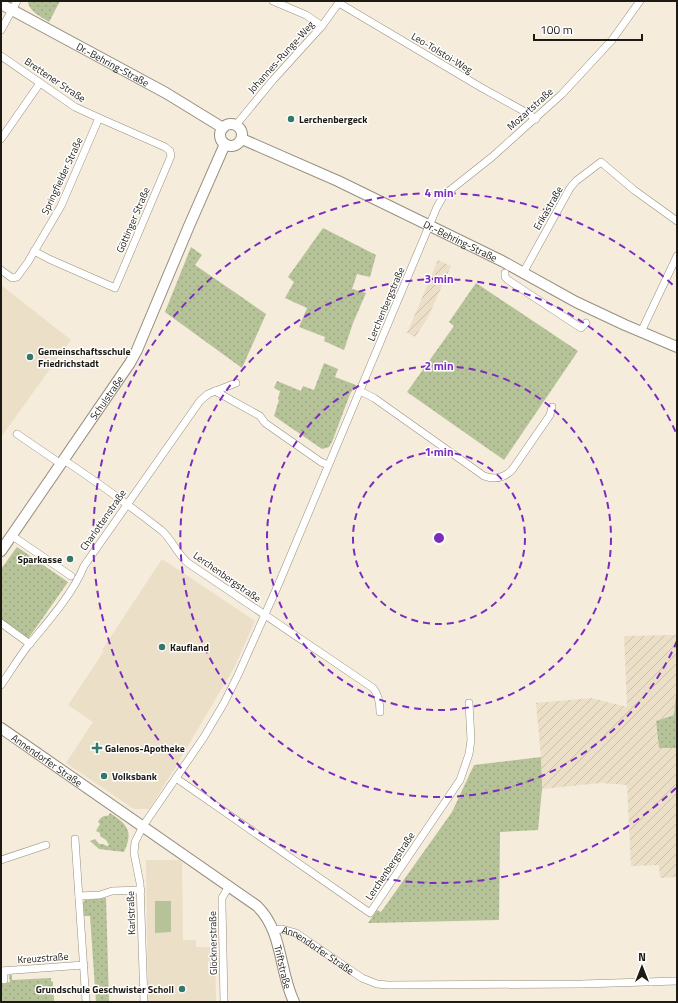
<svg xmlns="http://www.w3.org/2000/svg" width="678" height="1003" font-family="'Titillium Web',sans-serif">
<defs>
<pattern id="industrial-furrows" width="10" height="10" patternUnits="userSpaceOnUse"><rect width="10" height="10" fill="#ebdfc7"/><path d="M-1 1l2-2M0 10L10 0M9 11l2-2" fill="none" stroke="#c9bfaa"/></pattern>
<pattern id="grass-dots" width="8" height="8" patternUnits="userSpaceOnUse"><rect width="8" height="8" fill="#b6c297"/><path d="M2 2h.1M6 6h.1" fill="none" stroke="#9ca681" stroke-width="1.8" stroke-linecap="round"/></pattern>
</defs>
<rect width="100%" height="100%" fill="#f5ecdb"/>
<g fill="#ebdfc7">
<path d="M1,285L71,340L1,437Z"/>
<path d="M162,559L255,621L235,666L175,768L149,809H134L66,763L93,722L68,705L104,651L102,650Z"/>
<path d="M146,860H179L182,862L183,940H196V947H215L216,1002H148Z"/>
</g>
<g fill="url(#industrial-furrows)">
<path d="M438,260L451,266L427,319L415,337L407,333Z"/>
<path d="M677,635V682L674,715L656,721L659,748H677V877L660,878L659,865L631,866L627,785L601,783L542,789L541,757L536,703L591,698L627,707L624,636Z"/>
</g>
<g fill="url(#grass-dots)">
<path d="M28,1H60L49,22C42,17 28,11 28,1Z"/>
<path d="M323,228L376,255L370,277L357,274L352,289L366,293L353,323L344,350L324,341L325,337L299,327L307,308L285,298L294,282L288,277Z"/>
<path d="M191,247L202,255L195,265L266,314L242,368L165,312Z"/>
<path d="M476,283L578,351L504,460L407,392L454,326L449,322Z"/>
<path d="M324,363L338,369L335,377L356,385L350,394L332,442L329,447L322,449L274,416L279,400L278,399L280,391L274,388L277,381L301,391L303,386L314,390Z"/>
<path d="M17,547L68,582L28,639L1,620V569Z"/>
<path d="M677,682V748H659L656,721L674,715Z"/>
<path d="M541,757L542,789L538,830L500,832L499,920L368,923L377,910L381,912L452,812L474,765Z"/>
<path d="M110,813C127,824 134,831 124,852L99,849L90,841L95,839L99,844H103L107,846L109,845L106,840L100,836V833L96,831L100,824L98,822C100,818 104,815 108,816Z"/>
<path d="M106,898L109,1002H96L90,916H84L83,903L85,900Z"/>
<path d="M9,975H12V980L51,978V981L53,982L54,1002H1V979L2,983L10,982Z"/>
</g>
<path fill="#b6c297" d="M155,901H171V932L155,933Z"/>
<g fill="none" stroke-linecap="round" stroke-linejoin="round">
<g stroke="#978f7f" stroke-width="8">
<g id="street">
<path d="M273,1L306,15L322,26"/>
<path d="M339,3L482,88L529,114L536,119"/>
<path d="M1,30L17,1"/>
<path d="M1,56L75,107L99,118L165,147L170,151L171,156L115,288L49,259L34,251"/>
<path d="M236,125L273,80L322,26L340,1"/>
<path d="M1,139L40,83"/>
<path d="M1,270L12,278L17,277L28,262L61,206L99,118"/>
<path d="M505,273V277L508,280L581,328L586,323"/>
<path d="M523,273L570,188L576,181L601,162L634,190L677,221"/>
<path d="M641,332L677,256"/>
<path d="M215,391L260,416L265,423L321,462L328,465"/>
<path d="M360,391L374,398L484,476C495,480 504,478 512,470L550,415L552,407"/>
<path d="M17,434L61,464"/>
<path d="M64,460C97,482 130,506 161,530C172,539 177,554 188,563L373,688C379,695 380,703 380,712"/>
<path d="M11,535L71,576"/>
<path d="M1,623L30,644"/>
<path d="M1,685C10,672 18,659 27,647C46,624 73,594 84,566L200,401L208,394L236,383"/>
<path d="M176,778L370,913L460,780L469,754L471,740L469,703"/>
<path d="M75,839L86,1002"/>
<path d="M1,860L46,845"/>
<path d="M79,896L100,895L112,891L141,890"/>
<path id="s1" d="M274,930L282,929L296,933L362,978L377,984L388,985L582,984L677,981"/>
<path d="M1,971L84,965"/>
<path d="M4,971V980"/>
<path d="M144,1002L140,883L134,853L135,842L143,826L204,737L224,703L238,675L279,583L437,207L444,195L492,157L562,94L612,40L640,1"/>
<path d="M224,1002L222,904V898L229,886"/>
</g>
</g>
<g stroke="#978f7f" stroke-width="12">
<g id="secondary">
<path id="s2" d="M1,4L166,93L223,128"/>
<circle cx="231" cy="135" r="11"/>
<path id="s3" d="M242,139L338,181L502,261L576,302L625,325L677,347"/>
<path id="s4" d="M1,551L130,363L137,350L189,226L225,144"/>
<path id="s5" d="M1,728L257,906C283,931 279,971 294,1002"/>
</g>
</g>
<use href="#street" stroke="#fff" stroke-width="7"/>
<use href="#secondary" stroke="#fff" stroke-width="10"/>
</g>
<g fill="none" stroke="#7b2cbf" stroke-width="2" stroke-dasharray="7 5">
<circle cx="439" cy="538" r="86"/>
<circle cx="439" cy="538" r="172"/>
<path d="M677 641A259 259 0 1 1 677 435"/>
<path d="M676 788A345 345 0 1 1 676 288"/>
</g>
<g fill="#33786b" stroke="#fff" stroke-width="1.5">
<circle cx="291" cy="119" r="4"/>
<circle cx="30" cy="357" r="4"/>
<circle cx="70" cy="559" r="4"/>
<circle cx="162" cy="647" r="4"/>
<path d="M95 742h4v4h4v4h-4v4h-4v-4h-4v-4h4z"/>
<circle cx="104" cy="776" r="4"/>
<circle cx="182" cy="989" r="4"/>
</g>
<g text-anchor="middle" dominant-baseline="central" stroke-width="3" stroke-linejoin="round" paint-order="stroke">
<g font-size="10" fill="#1d1a14" stroke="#fff">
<text transform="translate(442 53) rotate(31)">Leo-Tolstoi-Weg</text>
<text transform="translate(281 57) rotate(-48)">Johannes-Runge-Weg</text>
<text stroke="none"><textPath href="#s2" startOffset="127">Dr.-Behring-Straße</textPath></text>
<text transform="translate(55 80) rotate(34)">Brettener Straße</text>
<text transform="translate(530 109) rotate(-42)">Mozartstraße</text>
<text transform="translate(62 176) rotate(-65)">Springfielder Straße</text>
<text transform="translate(548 208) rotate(-60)">Erikastraße</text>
<text transform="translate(133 220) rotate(-67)">Göttinger Straße</text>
<text stroke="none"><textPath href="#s3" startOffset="241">Dr.-Behring-Straße</textPath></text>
<text transform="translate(386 304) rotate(-67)">Lerchenbergstraße</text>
<text stroke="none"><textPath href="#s4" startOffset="186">Schulstraße</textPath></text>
<text transform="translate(103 520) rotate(-55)">Charlottenstraße</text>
<text transform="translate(227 577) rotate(35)">Lerchenbergstraße</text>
<text stroke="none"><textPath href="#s5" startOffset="56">Annendorfer Straße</textPath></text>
<text transform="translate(390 866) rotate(-56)">Lerchenbergstraße</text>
<text transform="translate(131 913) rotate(-92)">Karlstraße</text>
<text transform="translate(213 943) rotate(-91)">Glöcknerstraße</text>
<text stroke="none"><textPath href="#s1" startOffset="50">Annendorfer Straße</textPath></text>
<text transform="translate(43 958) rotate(-4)">Kreuzstraße</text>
<text stroke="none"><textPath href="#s5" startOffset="379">Triftstraße</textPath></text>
</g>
<g font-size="10" font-weight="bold" fill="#1d1a14" stroke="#fff" text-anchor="start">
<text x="299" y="119">Lerchenbergeck</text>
<text x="38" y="351">Gemeinschaftsschule<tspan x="38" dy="12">Friedrichstadt</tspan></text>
<text x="62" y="559" text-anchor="end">Sparkasse</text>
<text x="170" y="647">Kaufland</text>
<text x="105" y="748">Galenos-Apotheke</text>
<text x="112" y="776">Volksbank</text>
<text x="174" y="989" text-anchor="end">Grundschule Geschwister Scholl</text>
</g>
</g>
<circle cx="439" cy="538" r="6" fill="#7b2cbf" stroke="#fff" stroke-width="2"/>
<g font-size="12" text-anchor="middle" font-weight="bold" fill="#7b2cbf" stroke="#fff" stroke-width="3" stroke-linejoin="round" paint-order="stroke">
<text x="439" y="197">4 min</text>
<text x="439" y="283">3 min</text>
<text x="439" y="370">2 min</text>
<text x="439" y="456">1 min</text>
</g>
<rect width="678" height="1003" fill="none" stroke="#1d1a14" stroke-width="4"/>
<g transform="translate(642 967)" stroke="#ffffff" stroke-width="3" paint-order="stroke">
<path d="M0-3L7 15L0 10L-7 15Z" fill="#1d1a14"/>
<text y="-6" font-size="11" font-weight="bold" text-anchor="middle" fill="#1d1a14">N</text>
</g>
<path d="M534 34v6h108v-6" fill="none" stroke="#1d1a14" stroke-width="2"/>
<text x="540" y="34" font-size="12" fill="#1d1a14" stroke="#ffffff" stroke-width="3" paint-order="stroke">100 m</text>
</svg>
